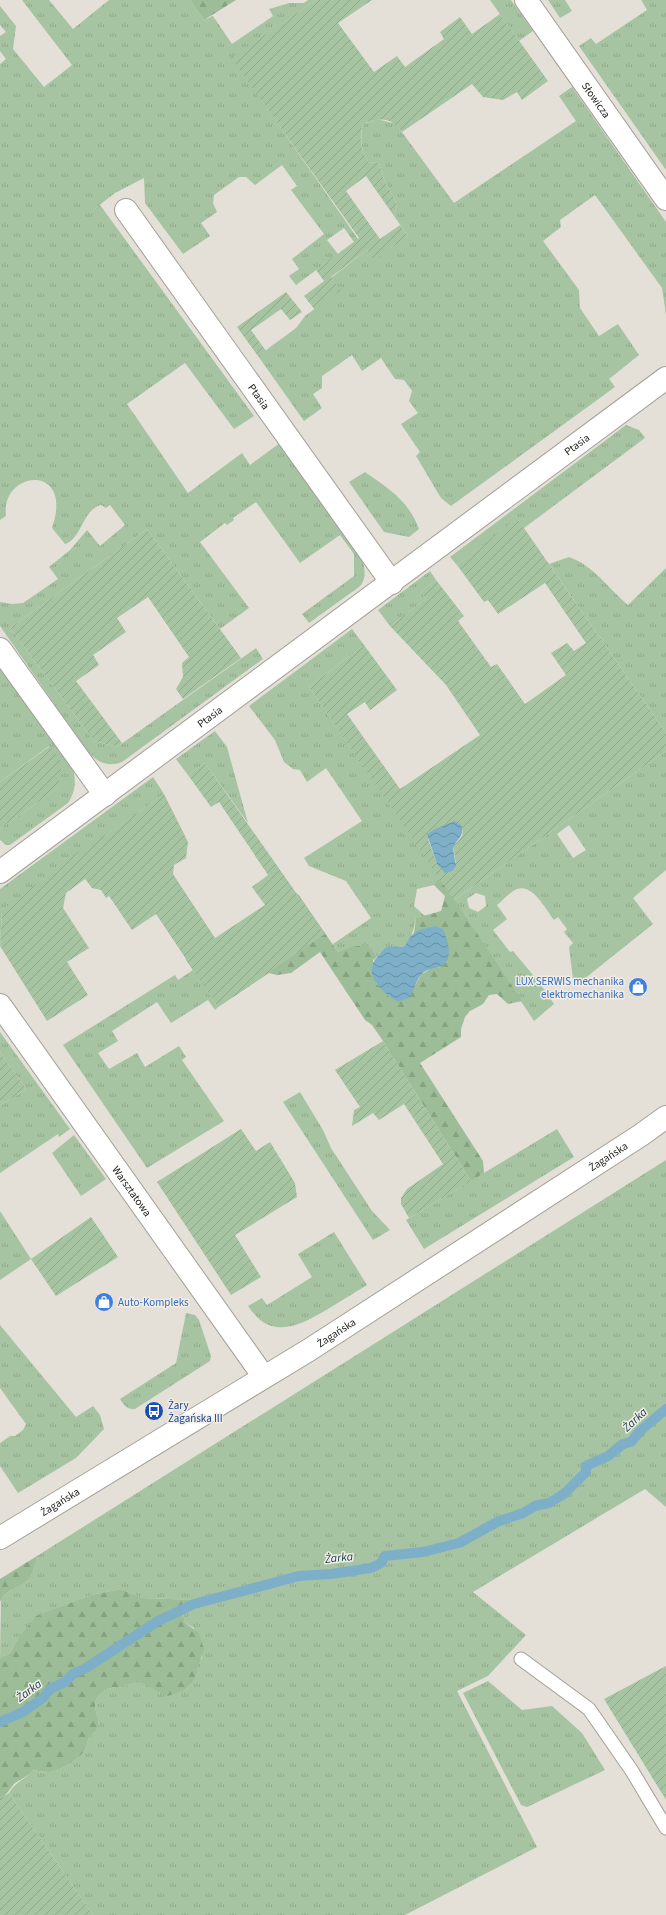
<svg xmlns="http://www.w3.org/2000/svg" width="666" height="1915" font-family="'Source Sans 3',sans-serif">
<defs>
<pattern id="grass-tufts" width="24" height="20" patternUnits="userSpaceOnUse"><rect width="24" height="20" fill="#a6c4a1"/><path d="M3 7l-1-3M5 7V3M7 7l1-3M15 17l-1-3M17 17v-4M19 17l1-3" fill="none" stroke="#8ea88a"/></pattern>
<pattern id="forest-firs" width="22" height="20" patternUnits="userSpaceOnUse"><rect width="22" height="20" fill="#9cbd97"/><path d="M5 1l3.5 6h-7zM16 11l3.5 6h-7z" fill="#86a281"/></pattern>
<pattern id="garden-furrows" width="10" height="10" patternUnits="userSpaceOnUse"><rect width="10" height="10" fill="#a6c4a1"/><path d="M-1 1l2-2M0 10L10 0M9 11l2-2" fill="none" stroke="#8ea88a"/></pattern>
<pattern id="water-waves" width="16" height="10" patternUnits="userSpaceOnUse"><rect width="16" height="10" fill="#7eafc9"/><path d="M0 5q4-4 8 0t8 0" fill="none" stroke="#668ea2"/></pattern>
</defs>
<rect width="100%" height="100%" fill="#e4e0d7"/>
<g fill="url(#grass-tufts)" fill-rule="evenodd">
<path d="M22,0H49L73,29L109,0H190L204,20L213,16L232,44L273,16L269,9L289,3H304L308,0H316L232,58L358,239L354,242L344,228L327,240L338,254L296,285L289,276L299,269L292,259L324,234L291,190L297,186L282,165L255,185L246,177H239L214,195L213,203L217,212L201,223L210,236L183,254L145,203L144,178L115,193L88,214L100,205L254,416L234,429L185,363L127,404L188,493L242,453L250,465L280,443L362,556C364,566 368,579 359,587L309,623L302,614L354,576V554L340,535L300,563L256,502L233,518L234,520L227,525L225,523L200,542L249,608L220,629L147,529L10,628L94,741L117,747L256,648L263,659L122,762C106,768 95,761 85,748L0,626V602L12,604L23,603L58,579L49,567L70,550L87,530L100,546L125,525L110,505L106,508L101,505C82,510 82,539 65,544L52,528C75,462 0,470 6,516L0,520V64L6,59L0,51V36L6,32L0,25V6L16,26L13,49L44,87L72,65Z"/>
<path d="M490,0H511L533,31L519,41Z"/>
<path d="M548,0H565L572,11L560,18Z"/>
<path d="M641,0H666V170L579,46L591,38L596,44L647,10Z"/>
<path d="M572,87L666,222V315L662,288L595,195L560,220L561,227L543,241L579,290L580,308L599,336L618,324L639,355L609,379L615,387L451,506L441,498L416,456L420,452L401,424L418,413L409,401L412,391L404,380L395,379L381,358L362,371L352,355L322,376V388L313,394L322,408L304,421L258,356L296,328L305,316L340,290L331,278L367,250L374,259L408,236L394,216L397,204L384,179L379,163L369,162C360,150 360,138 363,124L377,119L396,124L454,203L576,121L559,96Z"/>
<path d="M626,425L639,430L645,438L524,528L517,519L457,565L450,557Z"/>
<path d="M365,472C388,488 409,501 419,529L409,537L384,532L349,482Z"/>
<path d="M569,557C593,565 609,589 628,605L666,568V733L549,564Z"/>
<path d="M430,571L436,580L421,592L426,599L390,626L378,610Z"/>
<path d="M352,629L364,645L309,687L440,878L436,881L434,885L417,889L414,906L425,916L416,918C414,927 411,947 399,947C387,947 385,947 377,957L373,950L350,947L338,952L333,944L371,918L346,881L309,866L304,858L362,821L326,768L307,782L300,770L293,769L284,762L275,740L249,706Z"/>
<path d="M0,661L71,762C76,777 77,789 68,803L10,845H6L0,840V829L58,788L49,746L0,782Z"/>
<path d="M215,731L227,747L248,823L205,763L188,775L176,759Z"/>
<path d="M666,751V870L633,898L653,924L574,987L569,947L573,943L564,932L567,929L558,917L554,920C546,910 533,883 517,889C510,892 503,900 497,905L507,919L493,930L510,952L513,951L538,981L554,1004L534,1021L454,900ZM569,825L586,850L573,858L557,834ZM476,893L485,896L486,906L478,912L469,908L467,899Z"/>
<path d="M153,777L164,794L2,910L0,946V889Z"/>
<path d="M193,970L218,1007L215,1010L208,1000L171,1023L157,1002L112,1031L118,1041L98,1053L109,1069L137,1053L145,1067L179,1046L186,1057L182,1060L224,1121L147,1168L63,1045L175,975L178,980Z"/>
<path d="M0,1032L70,1129L59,1137L58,1134L0,1173V1106L26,1089L0,1052Z"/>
<path d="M300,1092L323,1130L331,1148L372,1211L390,1230L373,1240L283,1102Z"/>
<path d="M557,1129L574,1157L424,1249L406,1220Z"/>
<path d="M74,1135L106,1179L81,1196L52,1153Z"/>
<path d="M666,1160V1408L639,1430L630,1442L622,1444L607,1456L585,1466V1472L564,1493L549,1502L535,1505L522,1513L497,1521L458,1542L424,1550L397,1552L384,1555L380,1562L371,1566L329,1573H301L197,1600L142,1598L121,1589L91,1595L37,1616L18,1638L10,1653L0,1658L1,1599C9,1588 24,1586 31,1575C34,1570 35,1562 37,1556Z"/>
<path d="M0,1211L31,1259L0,1280Z"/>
<path d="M334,1232L367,1285C354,1293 341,1301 328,1309C299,1326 271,1341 248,1306L262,1298L267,1305L312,1277L298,1254Z"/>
<path d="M186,1313L195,1315L199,1320L211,1356L210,1361L135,1409C127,1410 124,1405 120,1399L176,1363Z"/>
<path d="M0,1325L76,1417L93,1406L100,1415L104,1429L76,1458L18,1493L0,1466V1443L10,1436H15L23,1430L26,1424L0,1388Z"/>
<path d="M666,1410V1507L645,1489L473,1592L526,1635L488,1676L457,1691L537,1847L405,1915H93L9,1793C17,1780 24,1781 33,1770C38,1771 44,1772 49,1772C58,1772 81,1758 85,1750C87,1746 87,1742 89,1738C92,1733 97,1732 98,1727C100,1720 95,1712 95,1705C96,1693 112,1684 123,1688C138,1678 147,1682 160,1693L186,1689L193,1682L196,1668L202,1657L194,1628L185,1623L183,1614L186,1608L219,1596L299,1576L331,1575L371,1569L381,1563L385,1557L423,1553L459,1544L498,1522L523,1514L536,1507L550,1504L565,1494L587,1472L586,1467L608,1457L623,1445L631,1443L640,1431Z"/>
<path d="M488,1681L522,1710L552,1706L582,1733L605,1770L527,1807L521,1805L463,1693Z"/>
</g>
<g fill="url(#forest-firs)">
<path d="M190,0H236L204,20Z"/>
<path d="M440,878L522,1001L508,1004L497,994L489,995L483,1004L470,1011L465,1017L461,1029V1037L420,1063L483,1161L484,1173L471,1181L383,1041L372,1025L365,1020L320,952L291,973L277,975L269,973L218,1007L186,960L190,954L298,894L338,952L350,947L367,945L373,950L377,957L373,960L376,983L390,997L415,986L421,975L430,969L440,967L418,931L414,933L416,918L441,911L445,896L434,885L436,881Z"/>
<path d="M37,1556C35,1564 34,1572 29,1578C21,1588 5,1589 0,1602V1579Z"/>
<path d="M121,1589L142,1598L197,1600L157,1619L85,1666L71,1671L63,1679L49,1687L43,1697L3,1721L0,1720V1658L10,1653L18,1638L36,1616L91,1595Z"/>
<path d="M186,1608L183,1614L185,1623L198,1632L204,1649L193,1682L186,1689L168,1696C149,1690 144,1674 123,1688C112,1684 96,1693 95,1705C95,1712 100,1720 98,1727C97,1732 92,1733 89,1738C87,1742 87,1746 85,1750C81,1758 58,1772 49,1772C44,1772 38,1771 33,1770C28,1777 20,1779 14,1784C8,1791 9,1793 0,1798V1723L5,1722L23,1713L44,1699L51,1690L65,1683L73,1674L86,1670L158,1622Z"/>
</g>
<g fill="url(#garden-furrows)" fill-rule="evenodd">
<path d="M316,0H372L338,23L374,72L397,56L405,67L444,39L440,32L460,17L472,34L500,14L548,81L522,100L517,92L503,100L483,97L472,84L402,132C392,117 378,117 363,124C359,138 360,150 369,162L379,163L384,179L397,204L394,216L366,176L346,191L380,239L400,225L408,236L374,260L367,250L331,277L341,290L315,310L304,296L324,281L316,270L359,238L231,58Z"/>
<path d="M286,292L302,312L290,320L281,309L251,330L266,351L258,356L237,327Z"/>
<path d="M517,518L666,733V751L454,900L309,687L364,645L397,690L370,710L365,702L347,714L400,789L480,735L446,685L390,626L426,599L421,592L436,580L464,616L458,621L491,667L497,664L525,704L566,675L551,653L567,643L574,651L586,643L545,583L498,614L488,600L484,602L457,565ZM463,830L462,836L453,847L456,863L437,864L428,839Z"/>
<path d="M147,529L241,658L183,699L176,689L183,677L182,663L189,657L148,597L117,618L126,632L93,655L99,665L76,681L122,743L117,747L94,741L10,628Z"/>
<path d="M50,746L62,763L58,788L0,829V782Z"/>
<path d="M205,763L325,934L218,1007L156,914L132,930L109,896L106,898L101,890L92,888L85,879L66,893L63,908L89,948L67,962L88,995L47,1021L0,946L2,910L103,833L105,836L164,794L188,842L186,858L174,865L173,874L215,938L265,905L252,887L268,875L219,802L211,807L188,775Z"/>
<path d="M383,1041L471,1181L409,1218L401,1204V1198L407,1189L443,1164L404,1104L379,1120L373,1113L352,1126L354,1110L360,1107L335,1070Z"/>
<path d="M0,1052L26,1089L0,1106Z"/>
<path d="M241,1129L256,1151L270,1142L295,1183L297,1197L235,1235L261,1277L231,1295L157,1182Z"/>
<path d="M91,1217L118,1257L56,1296L31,1259Z"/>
<path d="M666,1666V1800L604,1699Z"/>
<path d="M9,1793L93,1915H0V1798Z"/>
</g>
<g fill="url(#water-waves)">
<path d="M455,821L461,825C466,836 455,840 453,849L456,866L452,871L445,873L437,864L427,834L435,829Z"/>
<path d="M435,926L443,929C448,941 455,962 439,967C433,969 427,969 422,974C416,980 414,991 409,998L398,1002C382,992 361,974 378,956C381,952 383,949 387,947C393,945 400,949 405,945C408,942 409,937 412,935C417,929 428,928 435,926Z"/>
</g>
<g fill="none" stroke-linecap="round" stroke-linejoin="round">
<path stroke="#7eafc9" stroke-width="10" d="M0,1722L23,1712L43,1698L50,1689L65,1682L73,1674L86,1668L158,1621L194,1604L299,1576L331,1574L371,1568L381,1563L385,1556L423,1552L459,1543L497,1522L523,1513L535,1506L549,1503L564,1494L586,1472V1466L608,1456L623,1444L631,1442L640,1431L666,1409"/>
<g stroke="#a39f96" stroke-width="15">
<path id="service" d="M521,1659L589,1709L632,1771L666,1828"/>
</g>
<g stroke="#a39f96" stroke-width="24">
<g id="minor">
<path id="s1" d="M526,0L666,199"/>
<path id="s2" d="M126,210L392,583"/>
<path d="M0,649L105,795"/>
<path id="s3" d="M0,872L666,378"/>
<path id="s4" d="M0,1005L264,1377"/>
</g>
</g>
<g stroke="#a39f96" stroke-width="24">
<g id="tertiary">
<path id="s5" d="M0,1538L309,1350L641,1135L666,1117"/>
</g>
</g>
<use href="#service" stroke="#fff" stroke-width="13"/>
<use href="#minor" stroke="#fff" stroke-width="22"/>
<use href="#tertiary" stroke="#fff" stroke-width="22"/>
</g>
<defs>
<g id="shop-disc" transform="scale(1)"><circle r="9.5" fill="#3f7fe0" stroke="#f1ede4"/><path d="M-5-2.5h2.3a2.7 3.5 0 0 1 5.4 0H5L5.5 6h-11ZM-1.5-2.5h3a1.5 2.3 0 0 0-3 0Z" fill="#fff"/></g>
<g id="bus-disc" transform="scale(1)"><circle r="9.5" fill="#1a4fb4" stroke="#f1ede4"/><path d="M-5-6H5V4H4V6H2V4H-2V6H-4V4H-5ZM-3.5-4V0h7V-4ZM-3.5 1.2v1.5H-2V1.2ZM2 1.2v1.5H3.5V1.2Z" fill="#fff"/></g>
</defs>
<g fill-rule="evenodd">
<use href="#shop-disc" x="638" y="987"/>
<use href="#shop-disc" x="104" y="1302"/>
<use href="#bus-disc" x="154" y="1411"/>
</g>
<g text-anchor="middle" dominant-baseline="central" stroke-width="3" stroke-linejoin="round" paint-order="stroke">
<g font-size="11" fill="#1a1916" stroke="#f1ede4">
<text stroke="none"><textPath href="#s1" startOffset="122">Słowicza</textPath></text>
<text stroke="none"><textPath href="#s2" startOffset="229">Ptasia</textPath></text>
<text stroke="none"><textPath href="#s3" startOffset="718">Ptasia</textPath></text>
<text stroke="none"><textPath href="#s3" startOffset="261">Ptasia</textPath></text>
<text stroke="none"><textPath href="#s5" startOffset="718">Żagańska</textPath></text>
<text stroke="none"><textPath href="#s4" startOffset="228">Warsztatowa</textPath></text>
<text stroke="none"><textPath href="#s5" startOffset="394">Żagańska</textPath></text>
<text stroke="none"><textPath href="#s5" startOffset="70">Żagańska</textPath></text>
</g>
<g font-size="11" fill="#366cbe" stroke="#f1ede4" text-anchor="end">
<text x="624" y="981">LUX SERWIS mechanika<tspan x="624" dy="13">elektromechanika</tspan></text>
<text x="118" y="1302" text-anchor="start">Auto-Kompleks</text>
</g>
<g font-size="11" fill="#164399" stroke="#f1ede4" text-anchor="start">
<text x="168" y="1405">Żary<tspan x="168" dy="13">Żagańska III</tspan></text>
</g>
<g font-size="12" font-style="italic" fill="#123c4f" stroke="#f1ede4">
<text transform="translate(635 1420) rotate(-43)">Żarka</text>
<text transform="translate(339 1558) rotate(-6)">Żarka</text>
<text transform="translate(29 1691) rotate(-37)">Żarka</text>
</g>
</g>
</svg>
